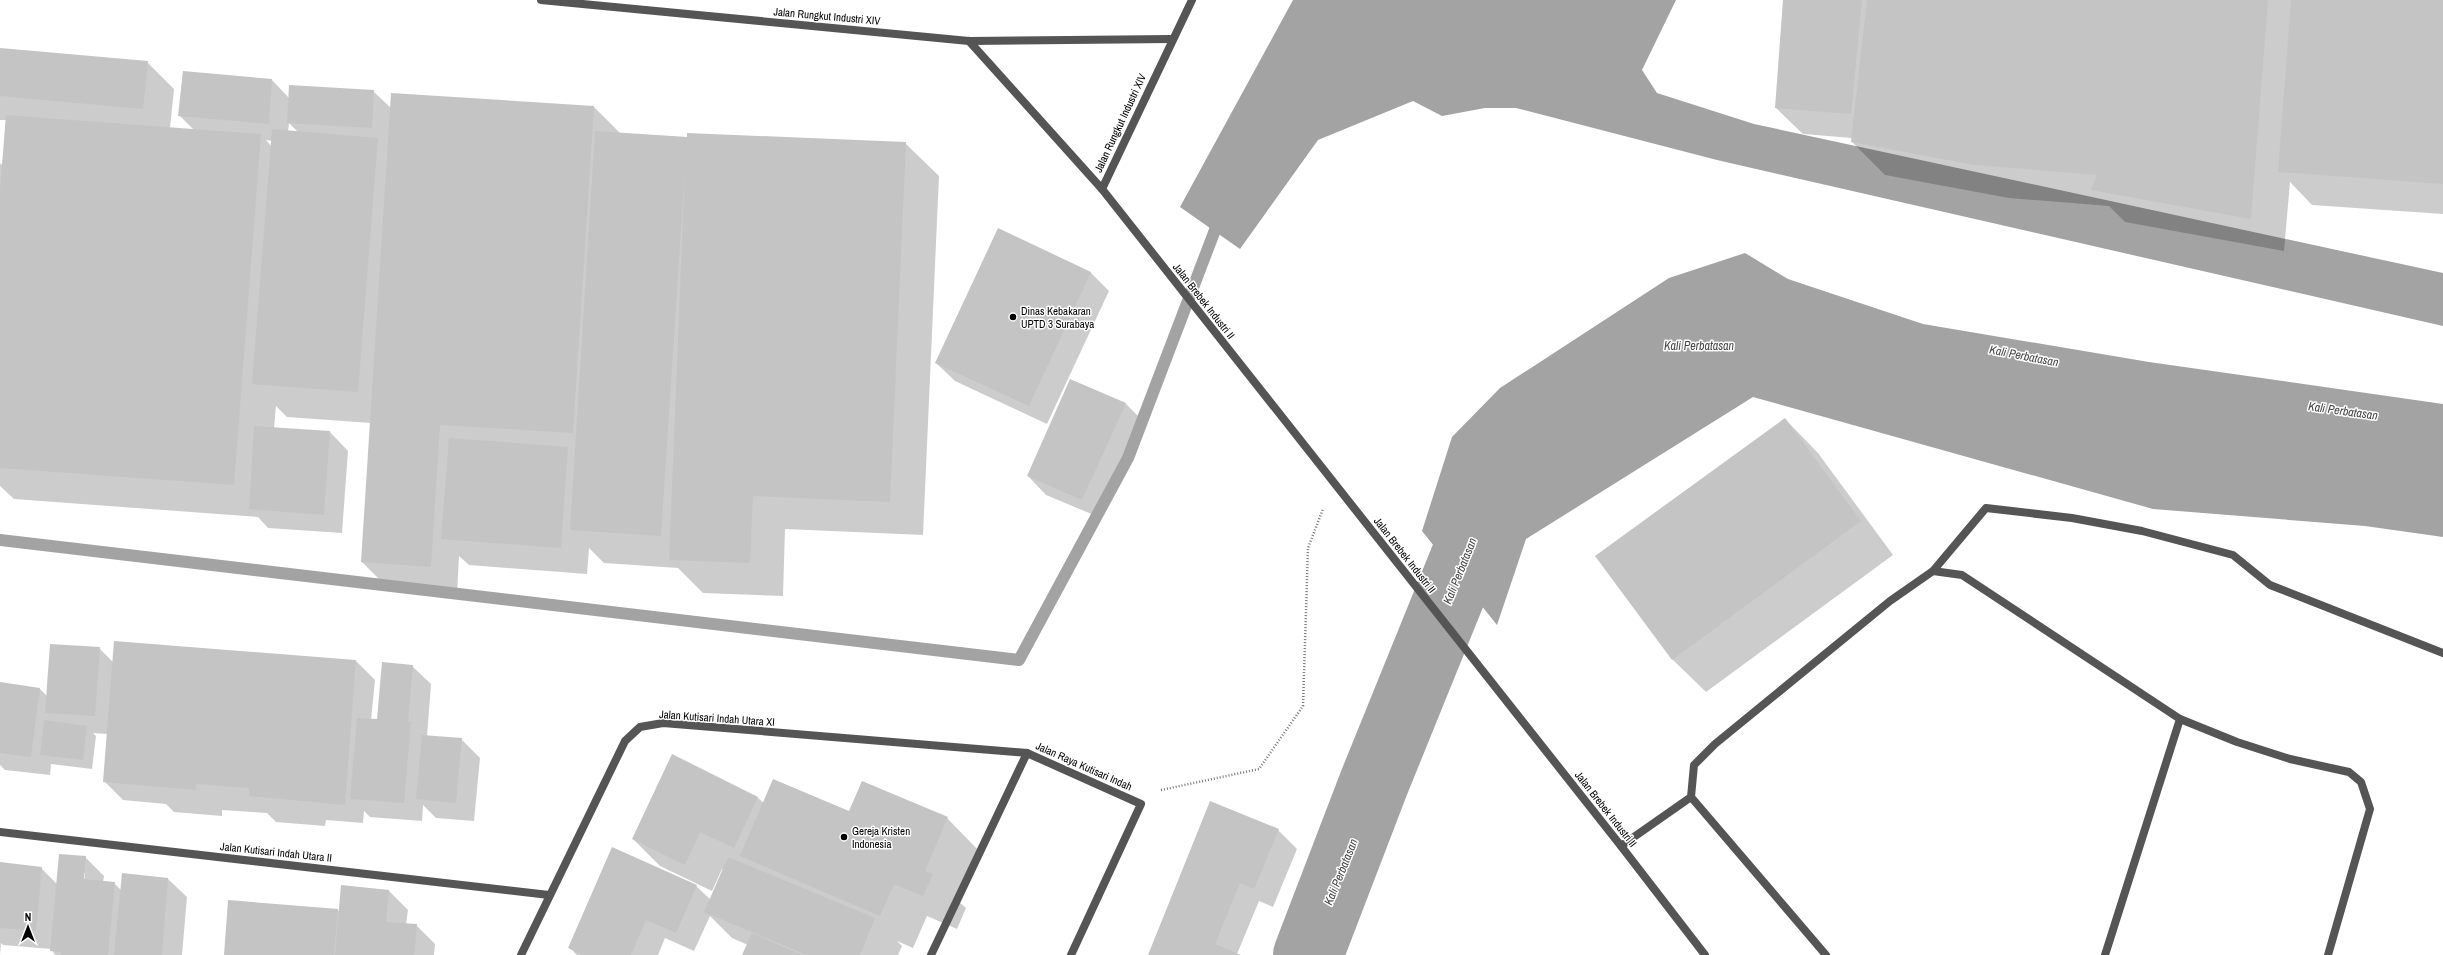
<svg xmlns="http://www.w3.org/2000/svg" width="2443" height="955" font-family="'Archivo Narrow',sans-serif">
<rect width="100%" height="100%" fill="#fff"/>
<g fill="#a3a3a3">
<path d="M1293,0H1676L1642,70L1657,93L1754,124L2443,273V326L1717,160L1516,108H1485L1442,116L1413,101L1318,140L1240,249L1180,207Z"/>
<path d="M1745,253L1788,279L1923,324L2149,362L2443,404V537L2365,526L2153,509L1753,397L1526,539L1497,625L1422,531L1452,437L1500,388L1669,278Z"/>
</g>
<g fill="#0003" fill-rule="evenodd">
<path d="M1784,0H2443V214L2312,205L2290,182L2284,251L2125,222L2109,206L2009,198L1885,175L1852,142V138L1803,134L1776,108Z"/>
<path d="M0,49L147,62L174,89L170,128L194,130L179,115L183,72L272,80L289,98L373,91L391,108L594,107L621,134L687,138L905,143L939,176L923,535L785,529L783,596L703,593L678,568L604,563L589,548L587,574L469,565L459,556L457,593L389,589L362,562L371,423L287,417L276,406L274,428L330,432L348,451L342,533L268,528L258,517L14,499L0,486V163L3,166L6,120H0ZM289,123L298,132H288ZM266,140L273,141L272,147Z"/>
<path d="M998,230L1091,273L1109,291L1047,424L955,381L936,363Z"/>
<path d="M1125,403L1144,422L1101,518L1046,495L1028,476Z"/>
<path d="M1785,419L1818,453L1893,555L1706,692L1672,659Z"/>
<path d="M157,645L356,661L375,680L371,720H378L412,666L431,684L427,736L461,739L480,758L474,821L436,818L423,805L422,821L370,817L364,811L363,823L326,820L325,826L276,822L267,813L222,810V816L174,812L166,804L123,800L104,781L108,734L93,733L96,736L92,769L51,764L50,775L5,770L0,765V683L40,689L47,696L99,648L113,662Z"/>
<path d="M673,755L758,798L764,803L849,812L947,818L980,852L959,902L966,908L957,929L927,916L913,948L897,941L902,946L898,955H743L748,945L732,938L710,916L694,951L665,938L658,955H577L570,948L696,886L711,900L724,870L722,869L712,891L660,866L633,839Z"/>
<path d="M1278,830L1297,849L1273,907L1259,901L1237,954L1239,955H1149Z"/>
<path d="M85,857L104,876L103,882L114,883L121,890L168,879L187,897L182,955H55L51,949L3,945L1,943L0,955V864L41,868L57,884ZM83,873H85L84,884Z"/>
<path d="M342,887L389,891L408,910L406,924L416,925L435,944L434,955H225L229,901L340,911Z"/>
</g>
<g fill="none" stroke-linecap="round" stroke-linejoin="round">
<path stroke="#a3a3a3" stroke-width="12" d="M0,540L1019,660L1128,458L1215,230L1224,217"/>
<path stroke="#a3a3a3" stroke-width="70" d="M1308,955L1374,783L1494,487"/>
</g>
<g fill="#c4c4c4">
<path d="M1783,0H1862L1851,114L1775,108Z"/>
<path d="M1867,0H2268L2251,219L2091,190L2097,175L1975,165L1851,142Z"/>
<path d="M2291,0H2443V184L2278,172Z"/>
<path d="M0,48L148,61L143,109L0,96Z"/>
<path d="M183,71L272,79L269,124L178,116Z"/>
<path d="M289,85L374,90L372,128L287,123Z"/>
<path d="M391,93L594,106L573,433L440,425L431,567L361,562Z"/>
<path d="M6,115L261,134L234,485L0,468V190Z"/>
<path d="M272,129L378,138L358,392L252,384Z"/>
<path d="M595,131L687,137V133L906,142L890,502L753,496L750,563L669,560L685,168L661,536L570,530Z"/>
<path d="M998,228L1091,272L1029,406L935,363Z"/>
<path d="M1070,379L1126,403L1082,500L1027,476Z"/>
<path d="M1785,418L1861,521L1672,660L1595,556Z"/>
<path d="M254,426L330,431L324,515L249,509Z"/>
<path d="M449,438L568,447L561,548L441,539Z"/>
<path d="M114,641L356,660L345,805L249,796V788L196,784V790L103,782Z"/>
<path d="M50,644L100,647L95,716L45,713Z"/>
<path d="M382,662L413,665L408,722H411L404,803L350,799L357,718L377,719Z"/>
<path d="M0,682L40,688L31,757L0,753Z"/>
<path d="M44,720L87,726L83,760L40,755Z"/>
<path d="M422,735L462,738L456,803L416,799Z"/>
<path d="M672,754L758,797L734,848L700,832L685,865L632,839Z"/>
<path d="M773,779L849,811L862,781L948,817L925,871L933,874L923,896L894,884L880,916L740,856Z"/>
<path d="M1210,801L1279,829L1254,889L1240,883L1215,944L1241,955H1148Z"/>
<path d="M612,847L697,885L676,933L646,920L631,955H584L568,948Z"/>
<path d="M59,854L86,856L84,879L115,882L108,955H61V952L50,951Z"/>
<path d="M728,857L875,918L860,955H807L704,912Z"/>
<path d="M0,862L42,867L36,931L0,928Z"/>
<path d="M122,873L168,878L162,955H114Z"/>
<path d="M341,885L389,890L386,922L417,924L414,955H335Z"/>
<path d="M228,900L338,909L334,955H224Z"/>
<path d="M752,933L802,955H742Z"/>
</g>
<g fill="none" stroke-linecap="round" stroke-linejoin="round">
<path stroke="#777" stroke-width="2.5" stroke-dasharray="1 2" stroke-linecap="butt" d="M1161,790L1259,769L1303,706L1308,548L1323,509"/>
<g stroke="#555" stroke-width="8">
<path d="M1933,571L1986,508L2072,518L2142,531L2233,555L2270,585L2443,653"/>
<path d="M2180,719L2237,742L2290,759L2349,772L2361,782L2370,809L2328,955"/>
<path d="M1691,797L1694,765L1715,744L1890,601L1933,571L1962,575L2180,719L2105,955"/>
<path d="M1621,846L1691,797L1826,955"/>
</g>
<g stroke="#555" stroke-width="8">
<path d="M0,832L549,895"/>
<path d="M521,955L625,741L640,727L663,723L1027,753L1141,804L1071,955"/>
<path d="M931,955L1027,753"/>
</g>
<g stroke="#555" stroke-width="8">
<path d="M541,0L969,41L1172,39"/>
<path d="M969,41L1102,189L1621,846L1705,955"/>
<path d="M1102,189L1192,0"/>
</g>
</g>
<g fill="#000" stroke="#fff" stroke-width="1.5">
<circle cx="1013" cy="317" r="4"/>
<circle cx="844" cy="837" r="4"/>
</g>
<g text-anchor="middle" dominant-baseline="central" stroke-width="3" stroke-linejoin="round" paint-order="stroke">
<g font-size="11" fill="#000" stroke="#fff">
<text transform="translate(827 16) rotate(5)">Jalan Rungkut Industri XIV</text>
<text transform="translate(1120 123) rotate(-65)">Jalan Rungkut Industri XIV</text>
<text transform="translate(1204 301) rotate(52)">Jalan Brebek Industri II</text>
<text transform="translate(1405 555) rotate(52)">Jalan Brebek Industri II</text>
<text transform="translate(717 718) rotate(4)">Jalan Kutisari Indah Utara XI</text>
<text transform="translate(1084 766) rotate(24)">Jalan Raya Kutisari Indah</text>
<text transform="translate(1606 809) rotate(52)">Jalan Brebek Industri II</text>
<text transform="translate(276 852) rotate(6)">Jalan Kutisari Indah Utara II</text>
</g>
<g font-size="11" fill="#000" stroke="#fff" text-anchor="start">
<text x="1021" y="311">Dinas Kebakaran<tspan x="1021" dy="13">UPTD 3 Surabaya</tspan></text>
<text x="852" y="831">Gereja Kristen<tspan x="852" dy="13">Indonesia</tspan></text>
</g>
<g font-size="12" font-style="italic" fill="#444" stroke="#fff">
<text x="1699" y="346">Kali Perbatasan</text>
<text transform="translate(2024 356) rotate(11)">Kali Perbatasan</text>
<text transform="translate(2343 411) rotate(8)">Kali Perbatasan</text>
<text transform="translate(1460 571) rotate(-68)">Kali Perbatasan</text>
<text transform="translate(1341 872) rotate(-68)">Kali Perbatasan</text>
</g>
</g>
<g transform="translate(28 927)" stroke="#ffffff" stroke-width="3" paint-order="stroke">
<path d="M0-3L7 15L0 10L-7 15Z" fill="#000000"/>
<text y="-6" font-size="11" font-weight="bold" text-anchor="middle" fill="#000000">N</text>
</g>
</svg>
